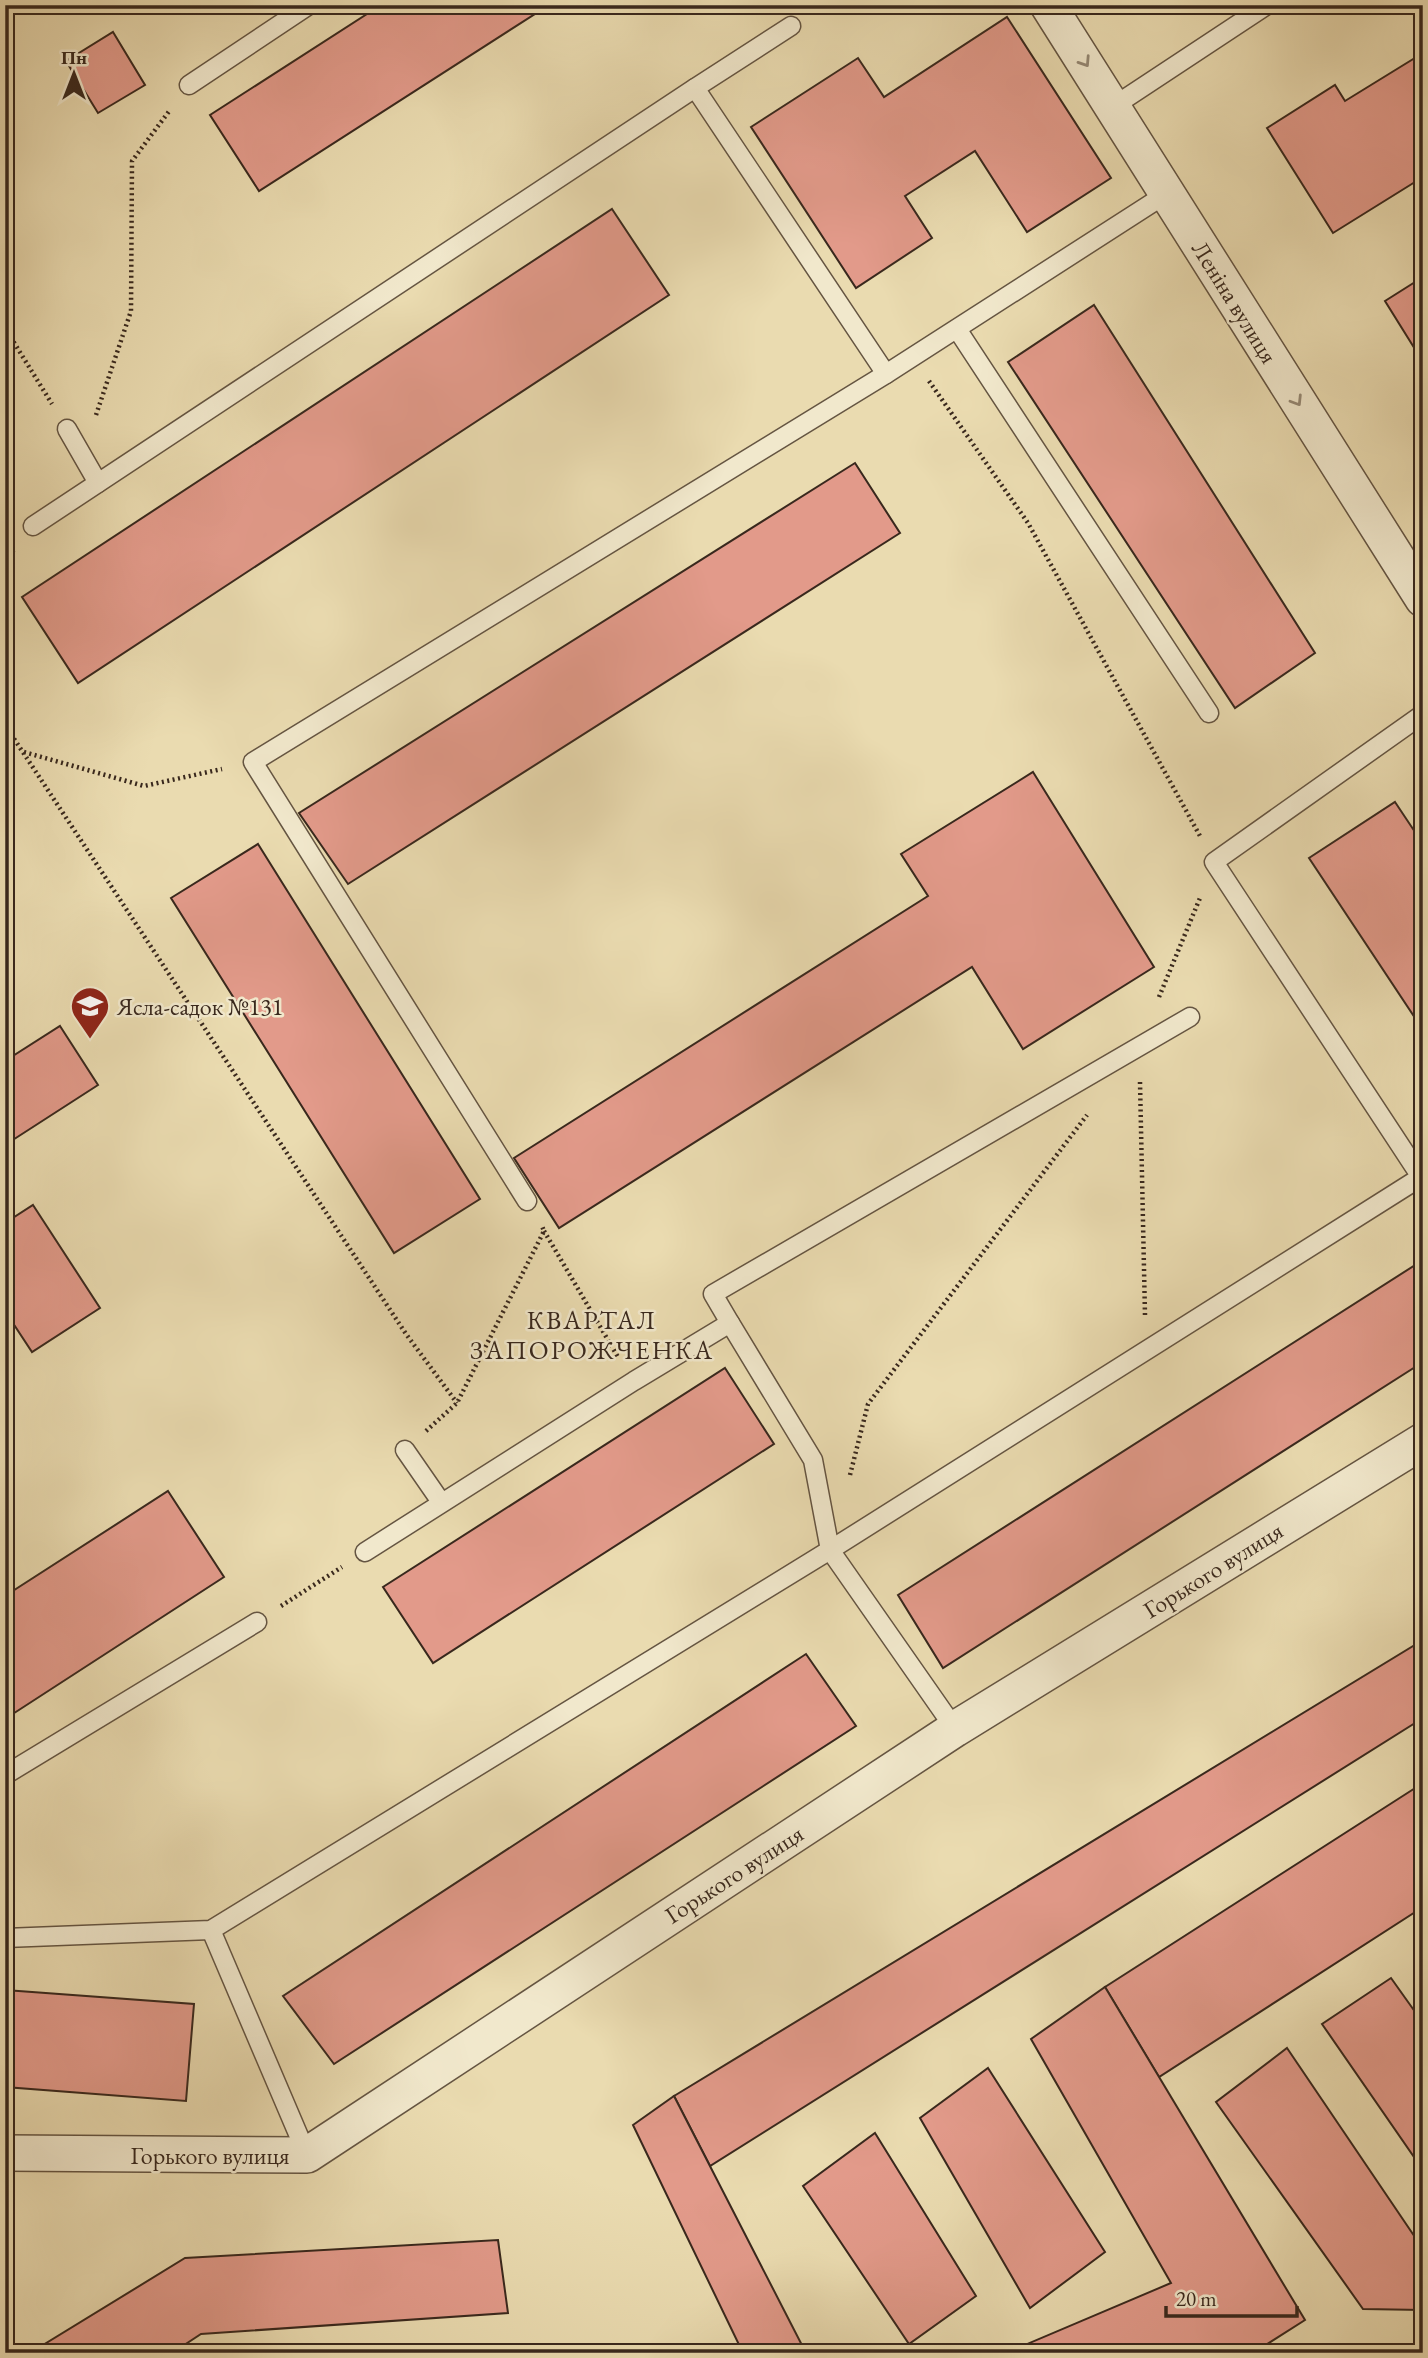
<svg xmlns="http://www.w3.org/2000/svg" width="1428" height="2358" font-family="'EB Garamond',serif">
<rect width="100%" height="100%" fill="#eadbb0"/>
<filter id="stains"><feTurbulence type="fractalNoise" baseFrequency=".00286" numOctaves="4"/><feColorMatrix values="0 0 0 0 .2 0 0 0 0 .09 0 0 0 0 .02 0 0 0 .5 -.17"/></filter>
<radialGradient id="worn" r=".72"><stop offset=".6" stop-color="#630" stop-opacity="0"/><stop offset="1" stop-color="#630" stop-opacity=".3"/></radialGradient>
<g fill="#e29a8a" stroke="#39281d" stroke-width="2">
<path d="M381,5H549L259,191L210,115Z"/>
<path d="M1007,17L1111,178L1027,232L975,151L905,196L932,238L856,288L751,127L858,58L884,97Z"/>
<path d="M113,32L145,85L98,113L66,61Z"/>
<path d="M1423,53V177L1333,233L1267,128L1335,85L1345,101Z"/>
<path d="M612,209L669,295L78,683L22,597Z"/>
<path d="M1423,277V362L1385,301Z"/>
<path d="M1094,305L1315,653L1235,708L1008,362Z"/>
<path d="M855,463L900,533L348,884L299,813Z"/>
<path d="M1033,772L1154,967L1023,1049L972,967L559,1228L514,1158L928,896L901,854Z"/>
<path d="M1395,802L1423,844V1030L1309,858Z"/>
<path d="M258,844L480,1199L394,1253L171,898Z"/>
<path d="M60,1026L98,1085L5,1145V1061Z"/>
<path d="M33,1205L100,1308L32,1352L5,1311V1223Z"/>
<path d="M1423,1260V1362L943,1668L898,1595Z"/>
<path d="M725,1368L774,1444L433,1663L383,1587Z"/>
<path d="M168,1491L224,1577L5,1719V1596Z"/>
<path d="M1423,1640V1718L710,2166L674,2096Z"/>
<path d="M806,1654L856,1726L334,2064L283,1996Z"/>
<path d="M1423,1783V1907L1159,2077L1105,1987Z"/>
<path d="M1391,1978L1423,2023V2170L1322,2024Z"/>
<path d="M1105,1987L1305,2320L1253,2353H1006L1171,2283L1031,2039Z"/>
<path d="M5,1990L194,2004L186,2101L5,2087Z"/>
<path d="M1287,2048L1423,2249V2310L1363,2309L1216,2102Z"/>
<path d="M988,2068L1105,2252L1030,2308L920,2118Z"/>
<path d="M674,2096L806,2353H743L633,2125Z"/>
<path d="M875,2133L976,2296L909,2344L803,2186Z"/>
<path d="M498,2240L508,2313L201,2334L172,2353H30L185,2258Z"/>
</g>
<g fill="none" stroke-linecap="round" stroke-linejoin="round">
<g stroke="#655542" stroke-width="21">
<g id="service">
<path d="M189,85L309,5"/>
<path d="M695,88L791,26"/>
<path d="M1114,106L1267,5"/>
<path d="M957,329L1209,713"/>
<path d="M67,429L98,483"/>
<path d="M33,526L695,88L886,374"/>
<path d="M527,1201L253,762L886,374L1166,194"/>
<path d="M730,1323L713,1294L1190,1017"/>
<path d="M405,1450L441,1502"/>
<path d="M365,1552L634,1381L730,1323L813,1460L830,1550L955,1729"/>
<path d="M5,1775L257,1622"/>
<path d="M211,1930L307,2155"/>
<path d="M5,1938L211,1930L830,1550L1421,1177L1214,862L1423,714"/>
</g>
</g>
<g stroke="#655542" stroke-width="38">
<g id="minor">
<path d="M1048,5L1423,599"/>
<path d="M5,2153L307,2155L955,1729L1423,1441"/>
</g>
</g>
<g stroke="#39281d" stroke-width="4.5" stroke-dasharray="2 3.5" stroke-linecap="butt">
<path d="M5,328L52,404"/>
<path d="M929,381L1028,523L1200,836"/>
<path d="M96,415L131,311L132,161L170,110"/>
<path d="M5,560L14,550"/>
<path d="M5,725L406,1334L457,1403"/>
<path d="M24,752L144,786L222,769"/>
<path d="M1159,997L1200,898"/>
<path d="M1140,1082L1145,1315"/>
<path d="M544,1231L618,1357"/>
<path d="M426,1431L457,1403L544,1231L542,1226"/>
<path d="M850,1475L868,1404L1087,1115"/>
<path d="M281,1606L342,1567"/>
</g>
<use href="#service" stroke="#f1e8cc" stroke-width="18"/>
<use href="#minor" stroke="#f1e8cc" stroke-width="35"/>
</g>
<defs><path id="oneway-chevron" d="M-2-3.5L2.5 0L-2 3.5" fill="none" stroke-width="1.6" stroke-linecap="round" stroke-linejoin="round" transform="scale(1.75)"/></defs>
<g stroke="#958874">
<use href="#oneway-chevron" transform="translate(1085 62) rotate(57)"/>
<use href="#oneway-chevron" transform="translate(1297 401) rotate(58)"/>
</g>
<defs>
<g id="school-pin" transform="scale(2.0125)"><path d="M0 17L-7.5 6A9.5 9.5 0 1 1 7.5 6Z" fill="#8f2418" stroke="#f1e8cc"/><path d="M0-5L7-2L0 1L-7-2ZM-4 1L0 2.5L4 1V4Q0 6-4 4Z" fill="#fff"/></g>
</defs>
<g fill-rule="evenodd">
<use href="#school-pin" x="90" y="1006"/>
</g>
<g text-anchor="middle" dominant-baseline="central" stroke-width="5" stroke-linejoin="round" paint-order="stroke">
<g font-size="24" fill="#39281d" stroke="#f1e8cc">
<text transform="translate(1235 302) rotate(58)">Леніна вулиця</text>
<text transform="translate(1213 1570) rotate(-32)">Горького вулиця</text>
<text transform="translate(734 1874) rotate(-33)">Горького вулиця</text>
<text x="210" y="2155">Горького вулиця</text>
</g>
<g font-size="24" fill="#39281d" stroke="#f1e8cc" text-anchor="start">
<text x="117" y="1006">Ясла-садок №131</text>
</g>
<g font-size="26" letter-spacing="2" fill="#39281d" stroke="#f1e8cc">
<text x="592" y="1320">КВАРТАЛ<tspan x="592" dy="30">ЗАПОРОЖЧЕНКА</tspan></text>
</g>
</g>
<rect width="1428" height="2358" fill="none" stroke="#eadbb0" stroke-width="28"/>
<rect x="7" y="7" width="1414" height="2344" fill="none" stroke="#39281d" stroke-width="3.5"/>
<rect x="14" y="14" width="1400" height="2330" fill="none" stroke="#39281d" stroke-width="2"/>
<g transform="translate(74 74)" stroke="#f1e8cc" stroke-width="5" paint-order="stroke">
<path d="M0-5L12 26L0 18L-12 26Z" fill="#39281d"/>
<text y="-10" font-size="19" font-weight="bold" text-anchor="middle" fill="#39281d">Пн</text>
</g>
<path d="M1166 2306v10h131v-10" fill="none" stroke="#39281d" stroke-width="3.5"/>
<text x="1176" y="2306" font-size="21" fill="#39281d" stroke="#f1e8cc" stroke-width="5" paint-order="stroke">20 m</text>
<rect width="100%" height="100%" filter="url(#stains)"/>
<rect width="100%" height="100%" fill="url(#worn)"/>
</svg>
